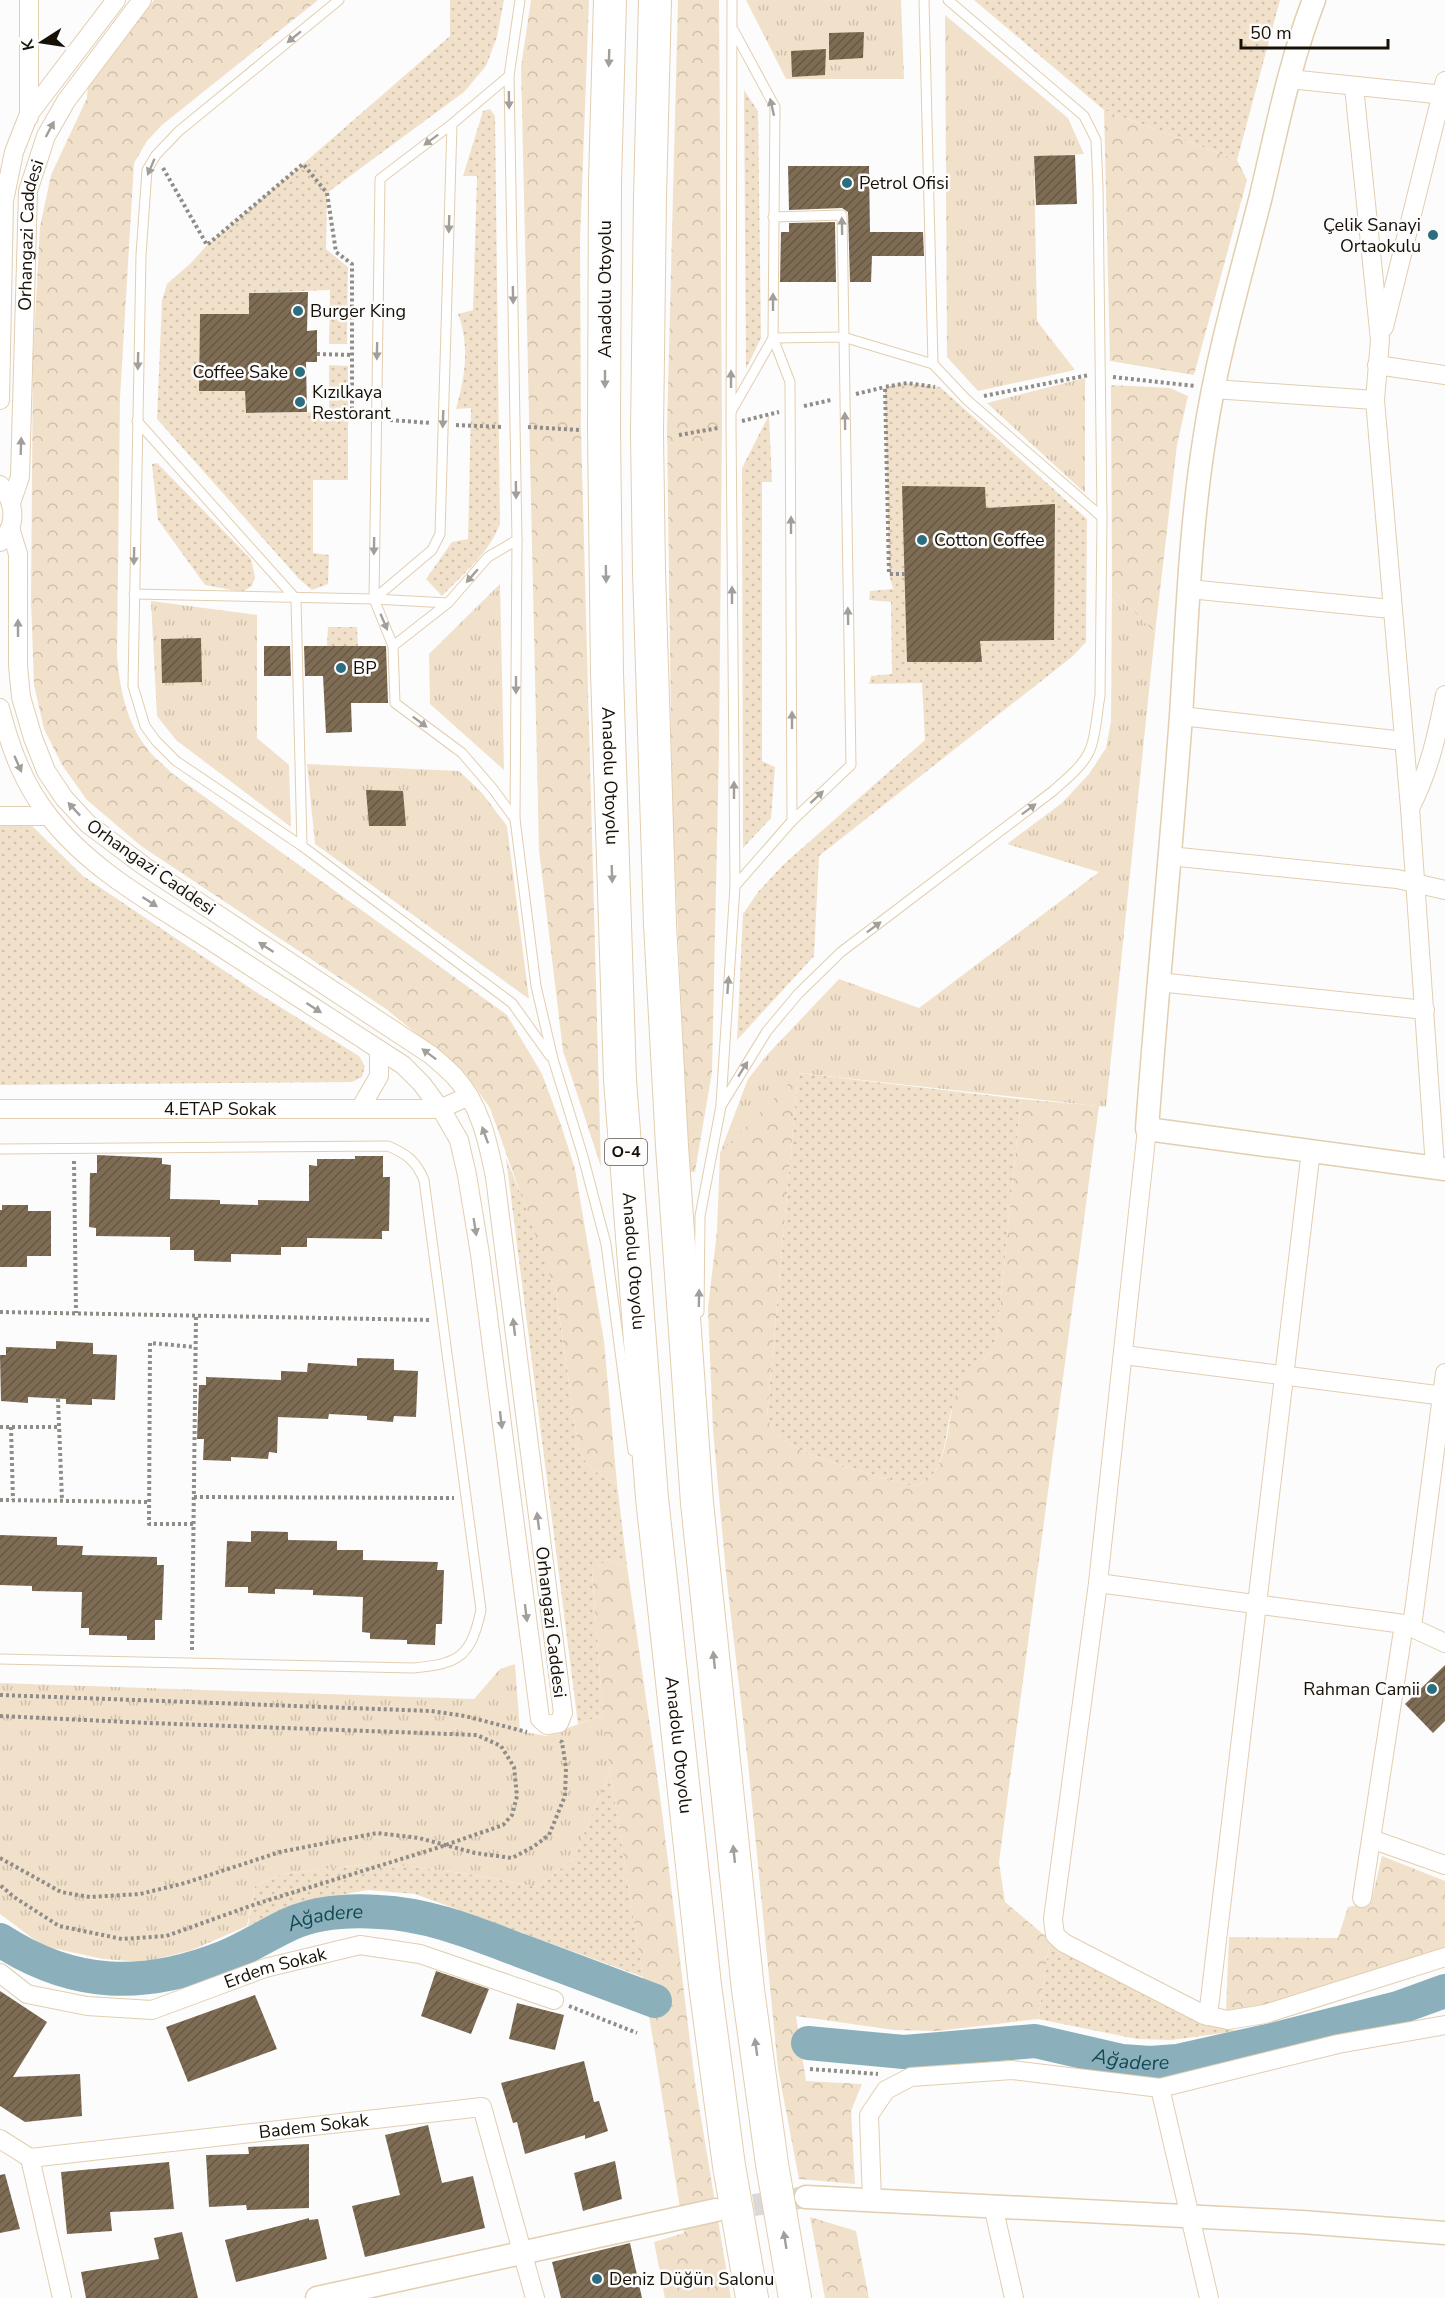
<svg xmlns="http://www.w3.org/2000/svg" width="1445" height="2298" font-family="'Nunito Sans',sans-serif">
<defs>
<pattern id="grass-dots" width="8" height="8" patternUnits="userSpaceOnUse" patternTransform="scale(1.5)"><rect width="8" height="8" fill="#f2e1ca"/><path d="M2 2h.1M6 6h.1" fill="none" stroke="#cfc0ac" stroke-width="1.8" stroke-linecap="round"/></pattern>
<pattern id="forest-crowns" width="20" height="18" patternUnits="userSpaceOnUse" patternTransform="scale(1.5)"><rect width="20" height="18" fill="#f2e1ca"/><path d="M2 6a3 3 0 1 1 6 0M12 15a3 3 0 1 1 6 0" fill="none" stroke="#cfc0ac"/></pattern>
<pattern id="park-tufts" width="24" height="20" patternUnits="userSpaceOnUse" patternTransform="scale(1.5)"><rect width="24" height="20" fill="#f2e1ca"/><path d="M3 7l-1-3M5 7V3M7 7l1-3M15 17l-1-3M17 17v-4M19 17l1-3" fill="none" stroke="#cfc0ac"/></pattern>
<pattern id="building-hatch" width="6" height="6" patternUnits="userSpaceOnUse" patternTransform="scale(1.5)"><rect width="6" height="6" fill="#7e6d54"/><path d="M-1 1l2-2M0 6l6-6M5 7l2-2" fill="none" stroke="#665844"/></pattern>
</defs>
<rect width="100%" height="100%" fill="#fcfcfc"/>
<g fill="url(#grass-dots)">
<path d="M450,0H504L497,37L486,66L464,92L327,193L326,249L348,267L347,344H329L330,290L249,293V314L200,315L199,390L245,391L247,413L329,412V365L348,366V480H313V553L329,555L328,584L312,590L300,580L157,419L162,300L167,284L192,262L207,245L303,164L450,36Z"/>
<path d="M974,0H1280L1237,160L1104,110Z"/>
<path d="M744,90L758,111L761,338L746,369Z"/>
<path d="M490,109L495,116L500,524C489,553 464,573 442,596L426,579L452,542L468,539L471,408L456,409C465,377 470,346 458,314L473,310L477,176H463L483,111Z"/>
<path d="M904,383L940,387L1087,519L1086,642L1073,656L819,856L814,956L737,1040L743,914L758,892L783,865L925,740L922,683L869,684L871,676L892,674L891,602L869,600L870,591L893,589L889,574L885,387Z"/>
<path d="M769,415L772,482H762V761L775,767L771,818L743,848L742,468Z"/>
<path d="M157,463L251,559L255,577L252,586L242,592L205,585L158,520L152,464Z"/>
<path d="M328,627H357L358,646H327Z"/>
<path d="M29,823L83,876L256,992L359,1056L365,1066L362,1077L352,1082L0,1085V825Z"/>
<path d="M798,1073L1021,1099L997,1337C990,1360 972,1369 961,1390C958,1395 955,1400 953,1406C943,1433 949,1480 912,1486C877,1475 799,1458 775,1433C771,1428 769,1422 767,1416Z"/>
<path d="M506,1158L533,1225L556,1293L579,1452L591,1469L617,1484L627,1566L608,1559L592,1572L603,1715L578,1724Z"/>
<path d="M610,1772L643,1977L415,1894L368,1890L299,1902L248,1926L255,1886L282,1874L378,1863L469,1874L537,1887L573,1859Z"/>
<path d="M1050,1940L1204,2024L1239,2031L1171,2040L1137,2039L1038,2019Z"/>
</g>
<g fill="url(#forest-crowns)">
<path d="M154,0H318L162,125L147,141L134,163L120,398L117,657C120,688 126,721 146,747C153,757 164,765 173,774L507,1015L542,1074L561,1125L575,1169L604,1341L617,1484L591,1469L579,1452L556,1293L490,1108L466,1074L386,1009L141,846L87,800L62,765L44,729L34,685L31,600L33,355L40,227L51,175L87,98L89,70L139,20Z"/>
<path d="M531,0H589L580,241L581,430L601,1167L563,1051L539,850L521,67Z"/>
<path d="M678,0H719L722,427L719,751L712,1072L695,1172H689L672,805L667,428Z"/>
<path d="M1104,110L1237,160L1247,180L1194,375L1110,361Z"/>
<path d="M1111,385L1170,388L1188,396L1177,445L1155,633L1112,590Z"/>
<path d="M798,1073L767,1416C769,1422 771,1428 775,1433C799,1458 877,1475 912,1486C953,1480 944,1417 959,1388C970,1367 988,1365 997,1337L1021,1099L1099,1106L999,1862L1005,1902L1050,1940L1038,2019L937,2031L894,2030L796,2016L806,2081L862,2084L851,2111L855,2184L799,2179L778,2069L748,1763L726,1573L713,1430L708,1308L717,1231L720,1153Z"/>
<path d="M608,1559L627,1566L660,1796L695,2082L731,2298H665L654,2242L684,2233L605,1741L592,1572Z"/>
<path d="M1382,1856L1445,1881V1948L1259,2007L1226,2011L1229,1937L1338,1938L1348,1907L1371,1902Z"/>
<path d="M810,2217L856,2231L869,2298H825Z"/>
</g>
<g fill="url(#park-tufts)">
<path d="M746,0H901L904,79H786Z"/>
<path d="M945,15L1068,118L1084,154L1034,157L1037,321L1075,370L978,391L947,357Z"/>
<path d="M1085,378V493L987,403Z"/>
<path d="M500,584L504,770L430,704L429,654Z"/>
<path d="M1112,590L1155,633L1106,1107L799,1073L720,1153L748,1079L767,1055L839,979L919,1008L1099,872L1007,844L1062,803L1089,774L1106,748L1111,721Z"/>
<path d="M151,601L257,615V738L289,765L291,827L176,740L157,716Z"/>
<path d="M307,764L459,771L482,793L507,826L529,999L315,844Z"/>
<path d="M515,1664L520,1731L546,1736L603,1715L610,1772L573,1859L537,1887L469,1874L378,1863L282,1874L255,1886L247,1926L192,1950L145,1962L103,1959L43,1946L0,1914V1683L474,1699L500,1669Z"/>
</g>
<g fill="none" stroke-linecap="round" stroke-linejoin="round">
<g stroke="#8bb0bb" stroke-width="34">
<path id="s1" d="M0,1940C74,1988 144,1989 225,1957C247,1948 268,1934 290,1924C317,1912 350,1910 379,1912C428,1914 474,1933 519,1950C564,1967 609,1984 655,2001"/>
<path id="s2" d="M808,2043L904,2052L1035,2041L1122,2061L1150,2063L1177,2061L1276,2039L1398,2008L1445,1991"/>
</g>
</g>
<g fill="url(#building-hatch)">
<path d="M864,32L863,58L829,60V33Z"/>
<path d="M826,49L825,75L792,77L791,51Z"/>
<path d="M1075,155L1077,204L1036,205L1034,156Z"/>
<path d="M788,166H869L870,232H923L924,256H872L871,282H850L848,212L842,208L789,210Z"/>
<path d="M835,222L836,282H780L781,232H789V223Z"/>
<path d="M308,292L307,331L317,330V362H306L307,412L246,413L245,391H199L200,314H249V293Z"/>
<path d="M902,486L985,487L986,508L1055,504L1054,640L980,641L982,662H907Z"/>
<path d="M201,638L202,682L162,683L161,639Z"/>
<path d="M264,646H290L291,676H264Z"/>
<path d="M304,646H386L388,703H351L352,732L326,733L323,676H305Z"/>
<path d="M366,790L403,791L406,826H369Z"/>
<path d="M97,1155L162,1158V1164L171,1165L170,1199L220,1200V1204L258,1205V1200L309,1201V1165L317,1166V1159H355V1156H383V1177H390L389,1231H382V1239L307,1238V1247H281V1255L231,1254V1262L194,1261V1250H170V1237L96,1236V1228L89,1227L90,1173H97Z"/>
<path d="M2,1205H28V1211H51V1256H27V1267H0V1210H2Z"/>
<path d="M56,1341L93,1343V1354L117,1355L115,1400L92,1399V1405L66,1404V1399L28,1397V1403L1,1401L0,1355H6V1347L56,1349Z"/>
<path d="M357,1358L394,1359V1370L418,1371L416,1417L394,1416L393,1422L367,1420V1416L329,1414L328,1419L278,1417L277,1453L269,1452L268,1459L231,1457V1461L203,1460L204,1439H197L199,1385H206V1377L281,1380V1371L307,1372L308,1363L357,1366Z"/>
<path d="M251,1531L288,1532V1540L337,1541V1550H363V1560L438,1562L437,1570H444L442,1624H436L435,1645L407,1644V1640L370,1639V1633L362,1632L363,1597L313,1595V1590L275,1589V1594L248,1593V1587H225L227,1541L251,1542Z"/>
<path d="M0,1535L57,1537V1545L83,1546L82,1555L157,1557V1565H164L162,1620H155V1640H127V1636L89,1635V1628H81L82,1592L32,1591V1586L0,1585Z"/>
<path d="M1445,1665V1721L1433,1733L1405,1704Z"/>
<path d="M436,1971L489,1989L471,2034L421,2016Z"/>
<path d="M0,1991L47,2022L13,2077L80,2074L82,2116L25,2122L0,2106Z"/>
<path d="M255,1995L277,2049L188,2082L166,2027Z"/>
<path d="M517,2003L564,2015L555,2050L509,2039Z"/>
<path d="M584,2061L594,2102L599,2101L608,2131L585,2139V2135L525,2154L517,2122L513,2123L501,2083Z"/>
<path d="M428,2125L442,2183L473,2176L485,2228L365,2257L352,2206L400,2195L385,2135Z"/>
<path d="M309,2144V2208L247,2210L246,2205L209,2207L206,2155L249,2154L248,2147Z"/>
<path d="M615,2161L622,2199L583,2211L574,2173Z"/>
<path d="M169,2162L174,2209L110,2212L112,2231L67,2234L61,2172Z"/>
<path d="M5,2174L20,2229L0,2233V2175Z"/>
<path d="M309,2218V2220L318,2219L327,2259L236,2282L225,2240Z"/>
<path d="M182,2232L198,2298H86L81,2272L159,2259L154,2238Z"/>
<path d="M630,2243L642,2298H561L552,2262Z"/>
</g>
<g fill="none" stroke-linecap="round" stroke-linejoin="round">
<path stroke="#dad9d7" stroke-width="22" stroke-dasharray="22 11" stroke-linecap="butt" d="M721,2210L806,2197"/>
<g stroke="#e2ceb0" stroke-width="11">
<g id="service">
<path d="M339,0L179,131L156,155L147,170L141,255L133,686L145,726L156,741L176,761L302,846L512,1003L550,1056"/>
<path d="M520,0L509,76L517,540L515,819L536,986L553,1059L582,1153L606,1244L633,1451"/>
<path d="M924,0L933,364"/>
<path d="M732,410L773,338L775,107L734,31"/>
<path d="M137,421L296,599L302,846"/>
<path d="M134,594L374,599L448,603"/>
<path d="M374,599L432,550L440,534L452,124"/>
<path d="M393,646L374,599L380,179L452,124L509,76"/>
<path d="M515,819L493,789L462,753L395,703L393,646L448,603L488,557L517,540"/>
<path d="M792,821L790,382L773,338L843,337L933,364L967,400L1102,517"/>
<path d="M735,886L792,821L851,765L842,215L773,217"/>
<path d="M721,1104L735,886L731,424L732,0"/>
<path d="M0,1149L388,1146C407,1154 416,1161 424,1180L481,1610C471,1656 460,1664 413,1668L0,1659"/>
<path d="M699,1312L700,1216L721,1106L767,1031L798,994L841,952L1053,791C1066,779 1081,768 1089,752C1096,739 1097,711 1100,696L1102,517L1098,188L1096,140L1084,116L948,0"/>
</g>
</g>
<g stroke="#e2ceb0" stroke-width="20">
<g id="minor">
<path d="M1289,79L1445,95"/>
<path d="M1354,87L1380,340L1375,400L1410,808L1435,1167"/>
<path d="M29,117V0"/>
<path d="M1384,327L1445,81"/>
<path d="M1377,365L1445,375"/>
<path d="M1213,389L1375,400"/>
<path d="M0,400L4,201L14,152L29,114L116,0"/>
<path d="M0,485C15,501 18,526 0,542"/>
<path id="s3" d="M11,503L20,477L28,191L46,136L66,101L142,0"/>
<path d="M1189,589L1391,609"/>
<path d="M0,708C10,747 23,783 48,815C88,868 150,902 205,937C271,980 337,1022 403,1065L422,1084L444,1114L459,1140L467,1175L480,1254L540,1719L547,1725L559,1723L563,1713L495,1177C488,1142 480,1104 455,1077C448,1069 439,1062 431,1055L144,866L88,824L64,798L46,771L33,738L21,697L18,666V554L10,528"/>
<path d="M1181,716L1404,741"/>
<path d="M1410,808C1429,772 1437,735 1445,695"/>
<path d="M0,816H48"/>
<path d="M1169,856L1397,879L1445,890"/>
<path d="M1158,982L1425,1010"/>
<path id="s4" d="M0,1109H440L469,1096"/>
<path d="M360,1109L379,1076V1050"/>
<path d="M1147,1129L1098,1583L1053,1919L1055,1935L1064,1943L1204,2015L1228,2020L1265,2014L1445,1957"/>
<path d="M1124,1355L1445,1396"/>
<path d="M1098,1583L1404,1624L1445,1643"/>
<path d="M1412,1627L1445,1373"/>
<path d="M1371,1839L1445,1865"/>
<path d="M1362,1898L1404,1624"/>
<path id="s5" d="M0,1973L27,1994L87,2006L152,2010L265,1968L360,1945L420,1954L554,2000"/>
<path d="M1208,2016L1311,1150"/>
<path d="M1160,2088L1209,2298"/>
<path id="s6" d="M0,2139L30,2158L482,2107L535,2298"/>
<path d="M30,2158L62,2298"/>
<path d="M872,2201L869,2115L886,2090L911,2077L1012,2070L1160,2088L1338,2044L1445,2025"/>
<path d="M993,2206L1014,2298"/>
</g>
</g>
<g stroke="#e2ceb0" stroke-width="25">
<g id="tertiary">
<path d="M1314,0C1289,64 1276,133 1260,200C1240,278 1217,356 1205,435C1190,528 1187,622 1181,716C1171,853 1157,991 1147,1129L1445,1169"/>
<path d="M806,2197L1302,2222L1445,2233"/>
<path d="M317,2298L716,2210"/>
</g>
</g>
<g stroke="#e2ceb0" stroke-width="34">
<g id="motorway">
<path id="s7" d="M610,0L605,182L604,431L607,673L620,1080L652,1498L705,1985L729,2166L752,2298"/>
<path d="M655,0L650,197L647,433L649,571L660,924L672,1146L697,1503L748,1990L772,2164L795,2298"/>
</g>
</g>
<g stroke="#908d88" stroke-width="4" stroke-dasharray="3 3" stroke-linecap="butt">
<path d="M163,168L207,245L303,164L327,193L336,252L352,264V412L365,416"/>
<path d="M317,354L352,355"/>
<path d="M1113,377L1195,386"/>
<path d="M856,394L885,387"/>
<path d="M984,396L1089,375"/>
<path d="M804,406L831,400"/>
<path d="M390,420L431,423"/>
<path d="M742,421L779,412"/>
<path d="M456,425L502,427"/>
<path d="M528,427L580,430"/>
<path d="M679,435L718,428"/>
<path d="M905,574H889L885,387L907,383L935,387"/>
<path d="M74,1161L76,1313"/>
<path d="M0,1312L430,1320"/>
<path d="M58,1399L62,1500"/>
<path d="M0,1427H59"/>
<path d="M11,1427L13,1500"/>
<path d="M194,1497L454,1498"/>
<path d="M0,1500L149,1502"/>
<path d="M193,1524H149L150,1343L195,1347"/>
<path d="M192,1650L196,1315"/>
<path d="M0,1695L431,1711L465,1716L527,1732"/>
<path d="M0,1716L149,1723L477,1735L501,1746L514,1767L517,1796L512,1815L503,1825L440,1847L259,1903L166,1936L122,1939L59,1926L14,1897L0,1885"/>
<path d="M0,1858L61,1892L90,1897L140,1894L185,1883L280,1852L377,1833L419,1838L475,1853L512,1858L533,1847L549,1835L565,1796L566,1768L562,1742L560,1741"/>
<path d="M569,2006L637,2033"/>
<path d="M810,2069L878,2074"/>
</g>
<use href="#service" stroke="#fff" stroke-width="9"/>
<use href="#minor" stroke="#fff" stroke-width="18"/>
<use href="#tertiary" stroke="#fff" stroke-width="22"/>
<use href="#motorway" stroke="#fff" stroke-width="32"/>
</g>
<defs><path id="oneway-solid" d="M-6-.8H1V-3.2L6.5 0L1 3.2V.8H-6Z" transform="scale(1.5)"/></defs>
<g fill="#a29f9b">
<use href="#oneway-solid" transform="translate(294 37) rotate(141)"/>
<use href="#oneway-solid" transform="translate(609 58) rotate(92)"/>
<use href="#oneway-solid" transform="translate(509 100) rotate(89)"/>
<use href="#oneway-solid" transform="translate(772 107) rotate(-103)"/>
<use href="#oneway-solid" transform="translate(50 129) rotate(-62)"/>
<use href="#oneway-solid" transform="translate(431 140) rotate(143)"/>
<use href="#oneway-solid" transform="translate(151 167) rotate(113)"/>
<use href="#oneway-solid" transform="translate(449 224) rotate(92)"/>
<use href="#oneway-solid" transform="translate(842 226) rotate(-91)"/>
<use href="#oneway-solid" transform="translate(513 295) rotate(89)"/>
<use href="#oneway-solid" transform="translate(773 302) rotate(-90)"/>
<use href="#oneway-solid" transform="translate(377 351) rotate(91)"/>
<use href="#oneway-solid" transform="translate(138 361) rotate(91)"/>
<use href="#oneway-solid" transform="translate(605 379) rotate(90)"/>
<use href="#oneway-solid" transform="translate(731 379) rotate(-90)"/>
<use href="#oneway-solid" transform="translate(443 419) rotate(92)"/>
<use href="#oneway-solid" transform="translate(845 421) rotate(-91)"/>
<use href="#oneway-solid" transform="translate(21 446) rotate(-88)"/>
<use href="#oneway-solid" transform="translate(516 490) rotate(89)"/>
<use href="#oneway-solid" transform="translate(791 525) rotate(-90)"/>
<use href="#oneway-solid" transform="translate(374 546) rotate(91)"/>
<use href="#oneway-solid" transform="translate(134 556) rotate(91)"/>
<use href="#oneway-solid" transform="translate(606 574) rotate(89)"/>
<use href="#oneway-solid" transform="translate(472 576) rotate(131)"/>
<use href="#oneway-solid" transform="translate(732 595) rotate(-90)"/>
<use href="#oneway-solid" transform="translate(848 616) rotate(-91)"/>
<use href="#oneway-solid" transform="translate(384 622) rotate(67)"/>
<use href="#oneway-solid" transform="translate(18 628) rotate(-90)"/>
<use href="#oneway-solid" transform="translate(516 685) rotate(90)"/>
<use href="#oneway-solid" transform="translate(792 720) rotate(-90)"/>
<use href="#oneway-solid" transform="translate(420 722) rotate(37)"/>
<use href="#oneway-solid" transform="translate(18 764) rotate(66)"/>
<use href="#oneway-solid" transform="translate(734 790) rotate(-90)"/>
<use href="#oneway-solid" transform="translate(817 797) rotate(-43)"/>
<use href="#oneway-solid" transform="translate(74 809) rotate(-133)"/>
<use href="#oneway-solid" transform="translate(1029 809) rotate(-37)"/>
<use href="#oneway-solid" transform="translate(612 874) rotate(88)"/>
<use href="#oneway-solid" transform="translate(150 902) rotate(33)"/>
<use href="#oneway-solid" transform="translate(874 927) rotate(-37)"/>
<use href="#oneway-solid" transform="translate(266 947) rotate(-147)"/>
<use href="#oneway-solid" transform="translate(728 985) rotate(-86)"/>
<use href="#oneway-solid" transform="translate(314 1008) rotate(33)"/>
<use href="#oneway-solid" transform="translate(429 1054) rotate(-143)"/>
<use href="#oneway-solid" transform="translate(743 1069) rotate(-58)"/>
<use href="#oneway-solid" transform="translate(485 1135) rotate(-110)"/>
<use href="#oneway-solid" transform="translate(475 1227) rotate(81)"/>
<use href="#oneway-solid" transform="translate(699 1298) rotate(-89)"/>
<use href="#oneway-solid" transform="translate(514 1327) rotate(-97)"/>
<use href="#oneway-solid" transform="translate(501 1420) rotate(83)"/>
<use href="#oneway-solid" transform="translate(538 1521) rotate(-97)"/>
<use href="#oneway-solid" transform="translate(526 1613) rotate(83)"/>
<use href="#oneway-solid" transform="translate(714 1660) rotate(-96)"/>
<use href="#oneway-solid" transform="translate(734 1854) rotate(-96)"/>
<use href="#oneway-solid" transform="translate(756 2047) rotate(-98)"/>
<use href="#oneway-solid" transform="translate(785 2240) rotate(-99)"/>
</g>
<g fill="#2a6e7f" stroke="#fcfcfc" stroke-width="2">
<circle cx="847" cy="183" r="6"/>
<circle cx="1433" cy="235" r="6"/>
<circle cx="298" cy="311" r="6"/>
<circle cx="300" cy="372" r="6"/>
<circle cx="300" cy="402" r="6"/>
<circle cx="922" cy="540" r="6"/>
<circle cx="341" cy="668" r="6"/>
<circle cx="1432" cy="1689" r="6"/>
<circle cx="597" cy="2279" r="6"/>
</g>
<g text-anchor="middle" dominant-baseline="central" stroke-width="5" stroke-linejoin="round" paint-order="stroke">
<rect fill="#fcfcfc" stroke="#5c5750" stroke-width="1.5" x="605" y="1139" width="42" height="26" rx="4.5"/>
<g font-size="16" font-weight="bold" fill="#171006">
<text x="626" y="1152">O-4</text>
</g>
<g font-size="18" fill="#171006" stroke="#fcfcfc" text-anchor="start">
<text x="859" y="183">Petrol Ofisi</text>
<text x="1421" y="225" text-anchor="end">Çelik Sanayi<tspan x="1421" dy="21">Ortaokulu</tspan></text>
<text x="310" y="311">Burger King</text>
<text x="288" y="372" text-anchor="end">Coffee Sake</text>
<text x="312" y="392">Kızılkaya<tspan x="312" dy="21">Restorant</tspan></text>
<text x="934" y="540">Cotton Coffee</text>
<text x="353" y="668">BP</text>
<text x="1420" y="1689" text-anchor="end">Rahman Camii</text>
<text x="609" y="2279">Deniz Düğün Salonu</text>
</g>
<g font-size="18" fill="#171006" stroke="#fcfcfc">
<text stroke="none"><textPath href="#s3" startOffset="270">Orhangazi Caddesi</textPath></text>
<text transform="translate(605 289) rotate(-90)">Anadolu Otoyolu</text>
<text stroke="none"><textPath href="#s7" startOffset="776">Anadolu Otoyolu</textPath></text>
<text transform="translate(151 867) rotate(35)">Orhangazi Caddesi</text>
<text stroke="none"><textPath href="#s4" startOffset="220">4.ETAP Sokak</textPath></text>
<text stroke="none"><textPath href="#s7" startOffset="1262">Anadolu Otoyolu</textPath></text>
<text transform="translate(551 1622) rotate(83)">Orhangazi Caddesi</text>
<text stroke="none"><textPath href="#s7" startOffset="1748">Anadolu Otoyolu</textPath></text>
<text stroke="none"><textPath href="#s5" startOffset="291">Erdem Sokak</textPath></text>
<text stroke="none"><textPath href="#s6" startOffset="321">Badem Sokak</textPath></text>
</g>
<g font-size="20" font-style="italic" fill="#124754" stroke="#fcfcfc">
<text stroke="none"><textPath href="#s1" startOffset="345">Ağadere</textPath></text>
<text stroke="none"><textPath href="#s2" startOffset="326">Ağadere</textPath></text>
</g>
</g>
<g transform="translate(42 42) rotate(258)" stroke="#fcfcfc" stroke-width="4.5" paint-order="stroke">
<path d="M0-4.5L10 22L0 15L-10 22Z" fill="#171006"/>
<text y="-9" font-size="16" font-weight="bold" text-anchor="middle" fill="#171006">K</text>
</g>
<path d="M1241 39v9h147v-9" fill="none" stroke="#171006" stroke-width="3"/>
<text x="1250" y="39" font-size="18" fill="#171006" stroke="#fcfcfc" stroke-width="4.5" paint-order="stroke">50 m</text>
</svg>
